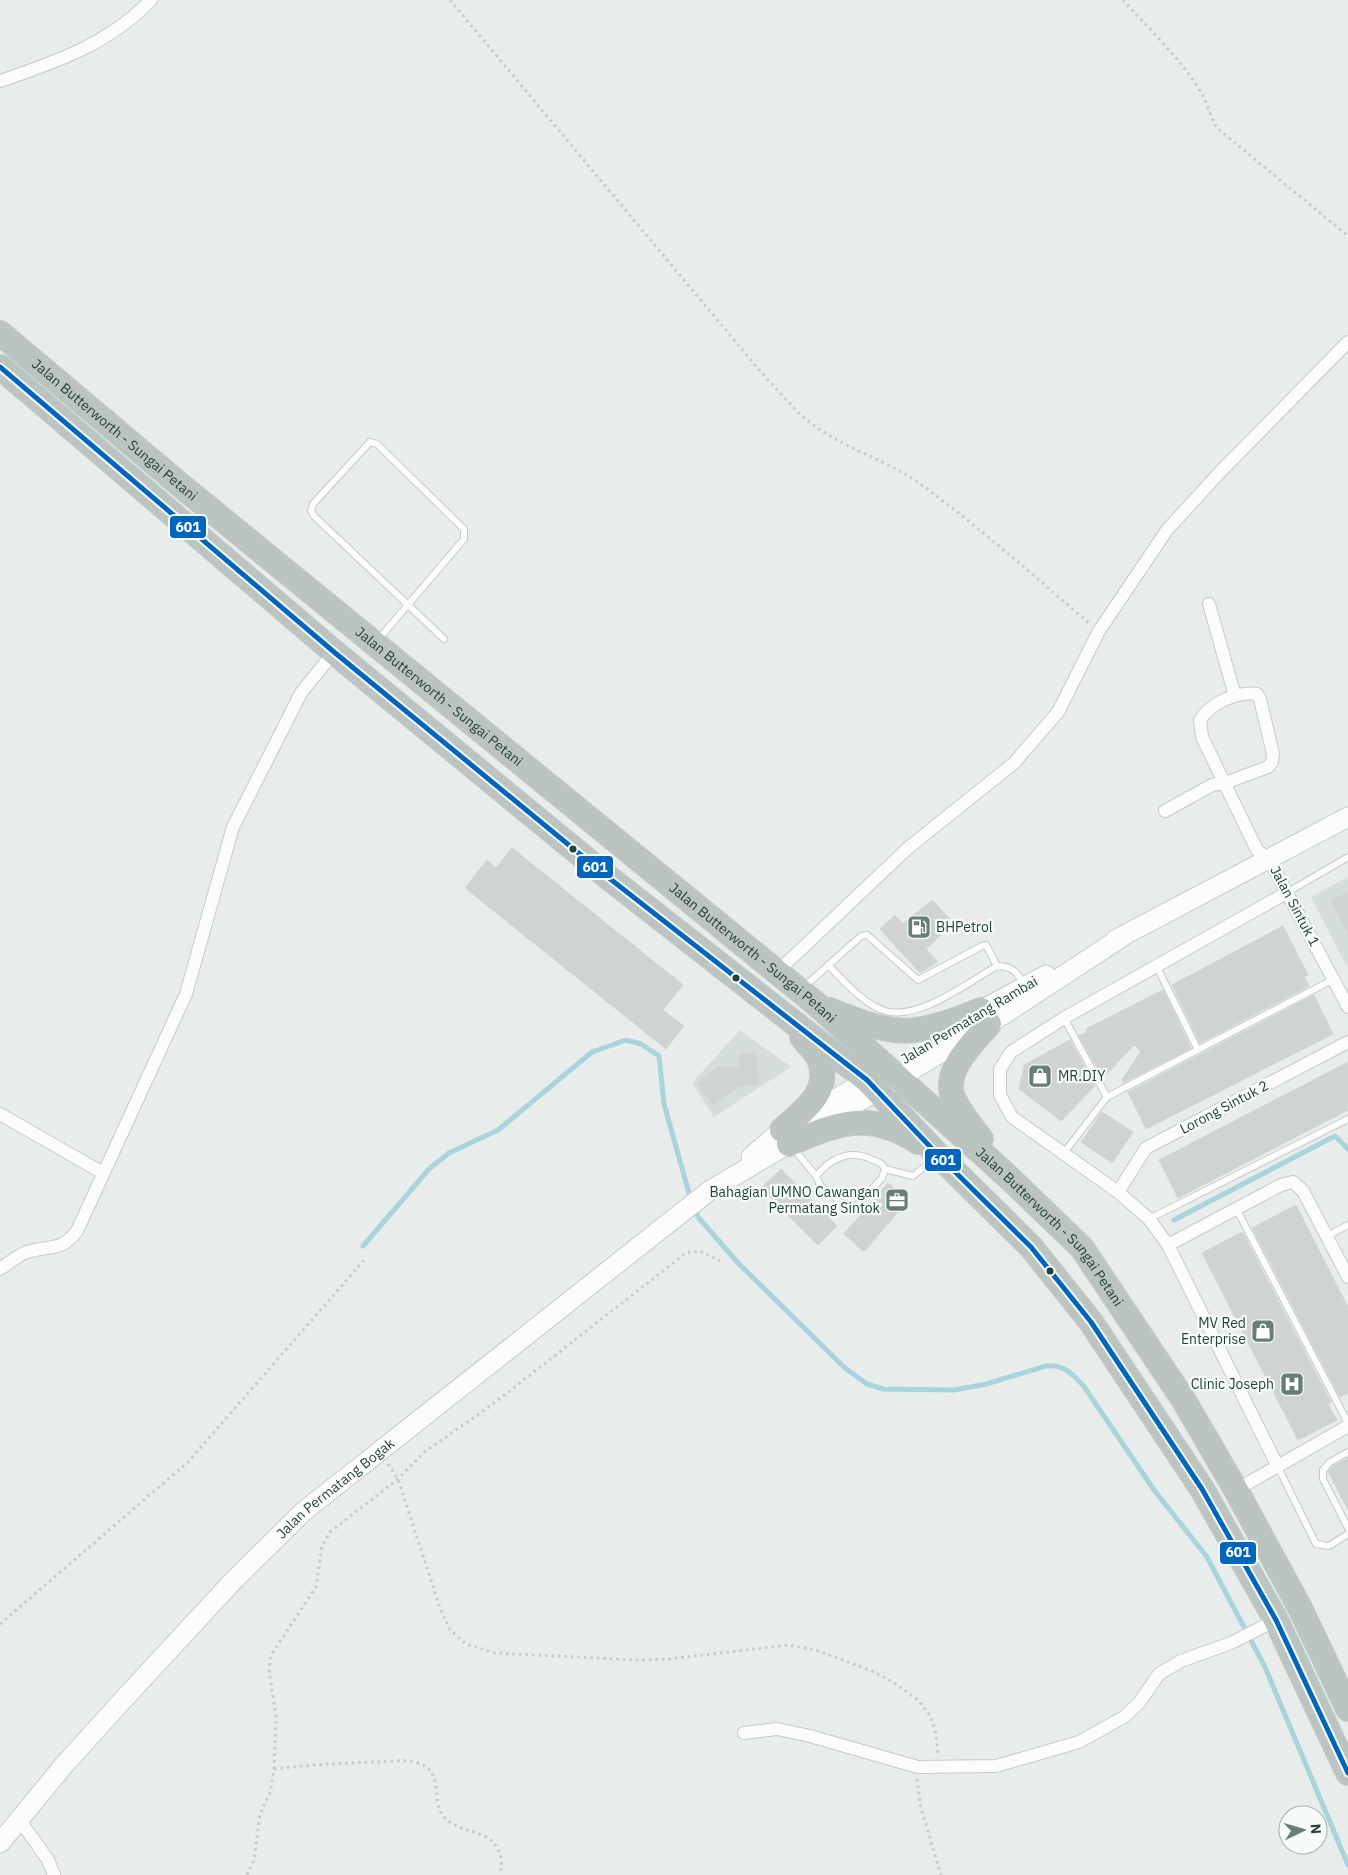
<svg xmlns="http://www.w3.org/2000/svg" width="1348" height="1875" font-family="'IBM Plex Sans',sans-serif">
<rect width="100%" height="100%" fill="#e8edeb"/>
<g fill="#d6dedb">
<path d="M1348,877V969L1311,897Z"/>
<path d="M740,1030L791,1067L714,1117L692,1083Z"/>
</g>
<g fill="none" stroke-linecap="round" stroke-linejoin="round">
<g stroke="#a9d4db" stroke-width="5">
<path d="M694,1208L698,1217L739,1264L845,1368L867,1384L883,1389L955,1390L986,1384L1046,1366C1063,1364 1071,1373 1083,1385L1154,1490L1207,1557L1265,1667L1348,1865"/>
<path d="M1174,1220L1335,1136L1348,1149"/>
<path d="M363,1246L429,1169L449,1153L498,1130L592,1052L626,1040L641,1044L659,1056L664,1104L691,1200"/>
</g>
</g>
<g fill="#cfd4d2" stroke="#d1d6d4">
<path d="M512,848L683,985L663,1010L684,1026L666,1049L465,888L487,860L496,868Z"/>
<path d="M1348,892V934L1331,901Z"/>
<path d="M932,900L951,920L938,932L941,935L926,949L938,962L920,973L880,929L895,915L903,924Z"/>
<path d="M1283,926L1308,975L1304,977L1309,986L1200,1043L1172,985Z"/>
<path d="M1163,990L1191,1048L1123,1083L1122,1080L1141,1051L1134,1045L1103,1078L1079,1036L1087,1032L1086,1029Z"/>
<path d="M1314,995L1333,1034L1146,1129L1128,1092Z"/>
<path d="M1070,1040L1095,1086L1061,1121L1019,1089L1024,1065Z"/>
<path d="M756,1053L759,1085L739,1086L713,1105L697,1083L717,1068L740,1066L739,1054Z"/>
<path d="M1348,1062V1110L1178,1198L1159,1160Z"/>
<path d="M1102,1112L1133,1132L1112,1163L1081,1142Z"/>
<path d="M781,1169L837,1226L818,1245L761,1188Z"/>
<path d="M888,1183L908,1200L864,1252L844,1234Z"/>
<path d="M1296,1205L1348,1307V1393L1340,1397L1252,1228Z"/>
<path d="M1240,1233H1243L1331,1402L1328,1404L1337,1420L1298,1440L1202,1253Z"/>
<path d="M1348,1458V1510L1328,1471L1333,1466Z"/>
</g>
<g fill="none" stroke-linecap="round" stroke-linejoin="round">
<g stroke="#c5cac8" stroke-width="8">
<g id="lane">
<path d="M378,640L464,539V529L377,444L370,442L313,504L311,511L314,516L444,639"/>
<path d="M1288,892L1348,857"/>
<path d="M828,965C844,981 863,1004 885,1011C918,1021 969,982 997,966C1012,966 1016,971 1024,984"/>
<path d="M1156,965L1197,1048"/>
<path d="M803,988L861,936L867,935L918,980L982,946L986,945L997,966"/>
<path d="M1064,1018L1107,1097"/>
<path d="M793,1148L816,1176"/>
<path d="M1063,1154L1107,1097L1334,979"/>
<path d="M885,1169C882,1163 879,1162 873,1160C851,1149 832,1157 816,1176L820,1185L849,1209L854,1208L882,1178L885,1169L913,1176L936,1157"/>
<path d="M1236,1208L1348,1423"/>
<path d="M1149,1219L1348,1119"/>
<path d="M1327,1236L1348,1225"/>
<path d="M1348,1452L1330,1462L1323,1470V1479L1348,1528"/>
<path d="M1277,1465L1316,1544L1329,1546L1348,1534"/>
</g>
</g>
<g stroke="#c5cac8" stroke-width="14">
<g id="street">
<path d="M0,81C56,62 109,44 151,0"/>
<path d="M1209,604L1235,696"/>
<path d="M1165,811L1212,785L1225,783L1268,767L1272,762L1273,754L1260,699L1257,694C1237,691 1211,703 1200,720L1202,737L1257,850L1269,859L1348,1007"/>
<path d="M776,973L908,848L1014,763L1058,712L1099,631L1167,530L1221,471L1348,342"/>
<path d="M0,1114L103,1173"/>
<path d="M1118,1192L1146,1148L1348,1042"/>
<path d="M1168,1245L1281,1185L1293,1182L1303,1191L1348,1277"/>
<path d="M0,1269C8,1264 18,1255 27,1252C50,1245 61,1252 77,1231L186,994L233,827L301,693L334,652"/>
<path d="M1277,1465L1168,1245L1149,1219L1118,1192L1012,1117L1000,1095V1069L1011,1052L1064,1018L1288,892"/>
<path d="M1236,1490L1348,1426"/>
<path d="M744,1733L777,1729L810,1736L918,1767L996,1766L1079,1742L1124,1717L1139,1703L1159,1674L1181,1661L1231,1643L1276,1620"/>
<path d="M19,1819L48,1860L54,1875"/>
</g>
</g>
<g stroke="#c3cbc8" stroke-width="21">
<g id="secondary">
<path d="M1115,940L1348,817"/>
<path d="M969,1017L1046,975"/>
<path d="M751,1157L782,1130L878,1074"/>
<path id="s1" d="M0,1843L64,1765L122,1701L233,1581L304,1511L709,1191L989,1024L1125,935"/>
</g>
</g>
<g stroke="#c3ccc9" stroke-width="26">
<g id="highway">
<path id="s2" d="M0,333L179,484L815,1003L1005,1174L1082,1248L1183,1399L1236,1490L1300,1608L1348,1709"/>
<path d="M0,367L334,652L609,878L867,1080L938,1155L1031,1247L1091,1322L1202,1489L1276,1620L1348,1773"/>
<path d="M830,1010C898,1038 913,1037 981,1010"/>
<path d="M782,1130C802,1112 833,1091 819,1059C816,1051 807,1044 802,1037"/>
<path d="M981,1139C971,1126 957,1110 952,1094C945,1068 974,1042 989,1024"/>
<path d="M789,1144C838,1123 869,1110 918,1142"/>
</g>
</g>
<g stroke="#c3ccca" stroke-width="3" stroke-dasharray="2.5 4" stroke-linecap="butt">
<path d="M450,0L760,371C779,391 798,416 822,431C853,451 889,462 919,483C978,526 1033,575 1089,623"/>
<path d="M1123,0C1146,26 1185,63 1201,93C1208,104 1210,117 1217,128L1348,236"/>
<path d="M388,1464L398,1479L440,1608L450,1630L466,1644L495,1653L635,1660L668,1659L788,1645L816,1650L872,1671L893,1682L919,1701L931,1717L936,1734L938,1754"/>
<path d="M0,1624L188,1462L365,1259"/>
<path d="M274,1769C307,1765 340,1763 373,1762C386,1762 402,1759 415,1762C448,1771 428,1801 445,1818C456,1829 468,1829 482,1835C498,1841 506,1860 499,1875"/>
<path d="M917,1779L921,1808L941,1875"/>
<path d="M247,1875L254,1860L260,1814L270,1793L274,1769L276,1717L269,1669L271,1655L316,1587L322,1546L330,1532L398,1479L423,1453L493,1404L686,1253L700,1251L720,1261"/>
</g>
<use href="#lane" stroke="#fcfcfc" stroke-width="6"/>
<use href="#street" stroke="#fcfcfc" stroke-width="12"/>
<use href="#secondary" stroke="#fcfcfc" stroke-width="19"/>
<use href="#highway" stroke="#bcc4c2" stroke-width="24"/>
<g stroke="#f7fbf9" stroke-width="9">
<path id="bus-1" d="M0,367L334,652L609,878L867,1080L938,1155L1031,1247L1091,1322L1202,1489L1276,1620L1348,1773"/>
</g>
<use href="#bus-1" stroke="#0065bd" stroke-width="5"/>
</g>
<defs>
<g id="fuel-square" transform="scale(1.25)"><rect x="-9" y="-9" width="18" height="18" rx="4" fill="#697e78" stroke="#f7fbf9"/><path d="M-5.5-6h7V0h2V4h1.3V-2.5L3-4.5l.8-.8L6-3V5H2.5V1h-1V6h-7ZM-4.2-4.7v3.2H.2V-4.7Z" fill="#fff"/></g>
<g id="shop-square" transform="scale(1.25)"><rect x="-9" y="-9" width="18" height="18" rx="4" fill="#697e78" stroke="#f7fbf9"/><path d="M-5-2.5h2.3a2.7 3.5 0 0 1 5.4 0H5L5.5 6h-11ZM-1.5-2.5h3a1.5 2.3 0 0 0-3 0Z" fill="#fff"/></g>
<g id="office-square" transform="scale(1.25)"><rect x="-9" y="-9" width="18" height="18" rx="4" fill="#697e78" stroke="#f7fbf9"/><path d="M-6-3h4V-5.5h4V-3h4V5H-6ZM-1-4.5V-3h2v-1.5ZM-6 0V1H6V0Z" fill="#fff"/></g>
<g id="hospital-square" transform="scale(1.25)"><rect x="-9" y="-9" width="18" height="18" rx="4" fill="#697e78" stroke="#f7fbf9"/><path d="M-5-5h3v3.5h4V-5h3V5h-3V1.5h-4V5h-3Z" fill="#fff"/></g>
</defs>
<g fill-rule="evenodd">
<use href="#fuel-square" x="919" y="927"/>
<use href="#shop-square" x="1040" y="1076"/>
<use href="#office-square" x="897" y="1200"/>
<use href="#shop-square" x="1263" y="1331"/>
<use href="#hospital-square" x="1292" y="1384"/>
</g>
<g fill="#24423a" stroke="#f7fbf9" stroke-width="2">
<circle cx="573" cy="849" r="4.5"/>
<circle cx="736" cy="978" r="4.5"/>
<circle cx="1050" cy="1271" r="4.5"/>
</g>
<g text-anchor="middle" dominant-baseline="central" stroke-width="4.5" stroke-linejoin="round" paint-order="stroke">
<g font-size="14" fill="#24423a" stroke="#f7fbf9">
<text stroke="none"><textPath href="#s2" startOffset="150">Jalan Butterworth - Sungai Petani</textPath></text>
<text stroke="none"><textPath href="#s2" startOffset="570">Jalan Butterworth - Sungai Petani</textPath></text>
<text transform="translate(1295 906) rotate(62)">Jalan Sintuk 1</text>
<text stroke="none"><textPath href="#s2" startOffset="975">Jalan Butterworth - Sungai Petani</textPath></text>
<text transform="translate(969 1020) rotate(-31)">Jalan Permatang Rambai</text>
<text transform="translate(1224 1107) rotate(-28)">Lorong Sintuk 2</text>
<text stroke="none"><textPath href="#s2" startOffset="1380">Jalan Butterworth - Sungai Petani</textPath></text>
<text stroke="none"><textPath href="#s1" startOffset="489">Jalan Permatang Bogak</textPath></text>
</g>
<g font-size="14" fill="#24423a" stroke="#f7fbf9" text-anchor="end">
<text x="936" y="927" text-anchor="start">BHPetrol</text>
<text x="1058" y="1076" text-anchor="start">MR.DIY</text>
<text x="880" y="1192">Bahagian UMNO Cawangan<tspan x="880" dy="16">Permatang Sintok</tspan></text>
<text x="1246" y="1323">MV Red<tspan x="1246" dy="16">Enterprise</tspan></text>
<text x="1274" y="1384">Clinic Joseph</text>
</g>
</g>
<g stroke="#f7fbf9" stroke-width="2">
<rect x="169" y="515" width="38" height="24" rx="5" fill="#0065bd"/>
<rect x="576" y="855" width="38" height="24" rx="5" fill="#0065bd"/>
<rect x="924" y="1148" width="38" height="24" rx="5" fill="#0065bd"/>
<rect x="1219" y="1541" width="38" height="24" rx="5" fill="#0065bd"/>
</g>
<g font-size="14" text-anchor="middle" font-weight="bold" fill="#fff">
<text x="188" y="532">601</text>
<text x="595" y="872">601</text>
<text x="943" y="1165">601</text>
<text x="1238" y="1557">601</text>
</g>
<g transform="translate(1303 1830) rotate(85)"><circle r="24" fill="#f7fbf9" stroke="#a3b1ad"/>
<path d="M0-4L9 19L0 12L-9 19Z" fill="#697e78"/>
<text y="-8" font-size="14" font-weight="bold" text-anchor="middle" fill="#24423a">N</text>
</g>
</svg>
